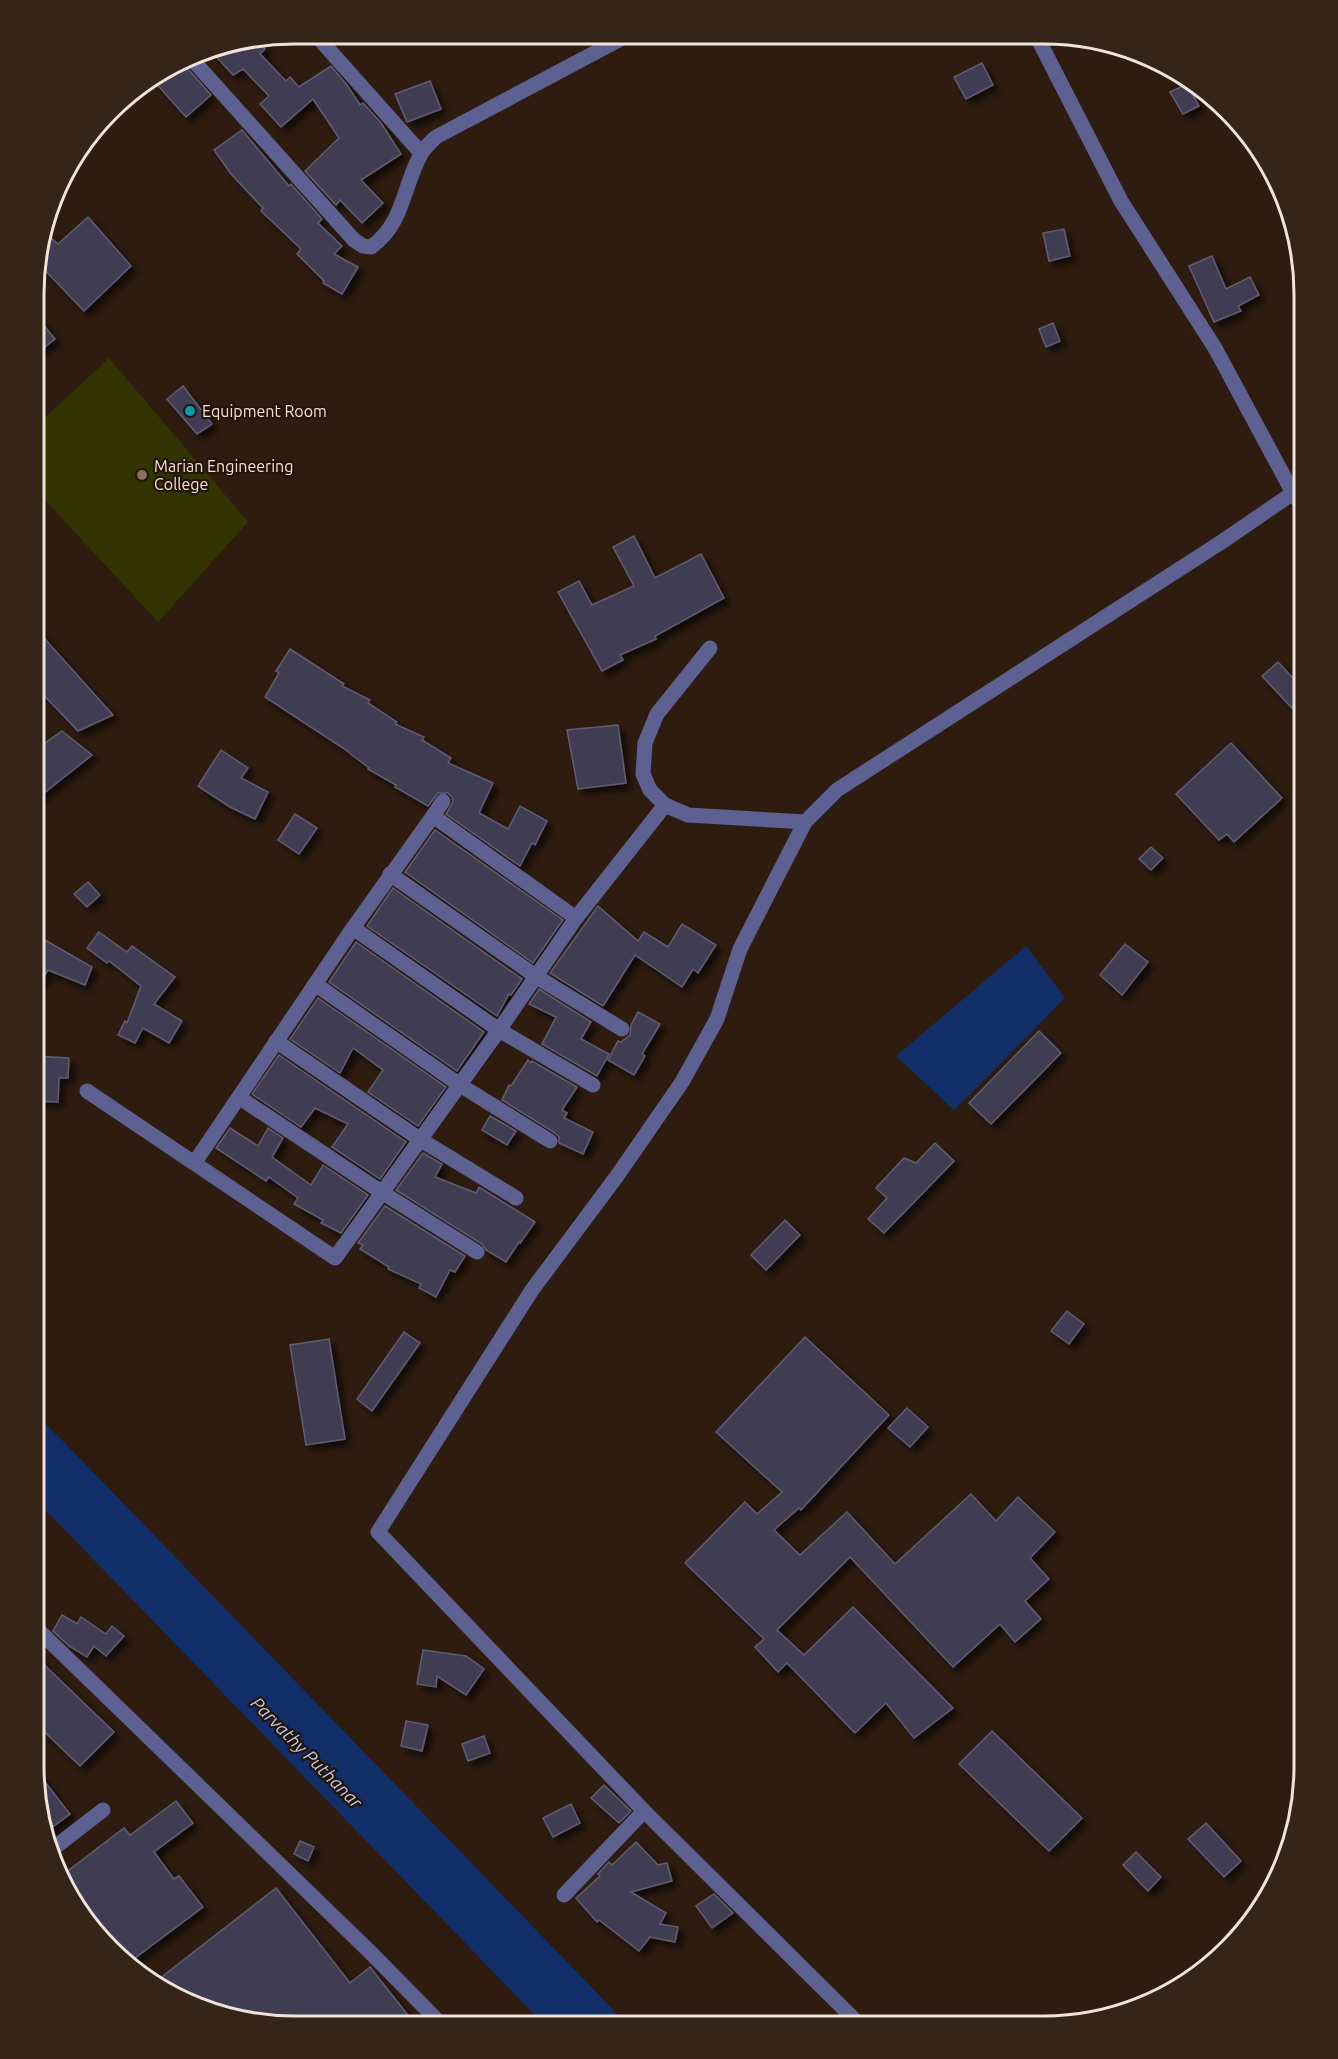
<svg xmlns="http://www.w3.org/2000/svg" width="1338" height="2059" font-family="Ubuntu,sans-serif">
<defs>
<filter id="shadow"><feDropShadow dx="5.5" dy="5.5" stdDeviation="3" flood-color="#0009"/></filter>
</defs>
<rect width="100%" height="100%" fill="#2f1c10"/>
<path fill="#323501" d="M109,358L248,522L158,622L35,489V427Z"/>
<g fill="#122f69">
<path d="M1026,946L1065,998L954,1110L896,1056Z"/>
<path d="M34,1413L60,1438L628,2025H544L530,2010L33,1497Z"/>
</g>
<g fill="#403e53" stroke="#5f5c73" stroke-width="1.5" filter="url(#shadow)">
<path d="M257,40L265,49L260,54L286,81L290,77L299,87L331,66L347,85L360,105L363,103L381,123L401,154L361,180L383,203L362,223L340,200L336,205L305,171L339,138L313,99L281,127L260,104L269,96L243,69L233,75L210,50Z"/>
<path d="M181,61L211,95L186,117L152,79Z"/>
<path d="M982,63L993,85L966,99L954,77Z"/>
<path d="M430,81L441,109L407,122L395,94Z"/>
<path d="M1187,84L1199,106L1183,114L1170,92Z"/>
<path d="M242,130L289,186L291,184L322,219L318,223L342,246L334,254L358,267L342,294L323,283L324,281L297,254L301,249L261,211L263,208L231,174L214,150Z"/>
<path d="M88,217L131,266L84,311L35,260L44,231L58,244Z"/>
<path d="M1064,229L1070,256L1049,261L1043,233Z"/>
<path d="M1212,256L1226,289L1250,277L1259,295L1238,306L1241,311L1214,322L1189,266Z"/>
<path d="M35,315L55,339L35,355Z"/>
<path d="M1053,323L1060,341L1046,347L1039,329Z"/>
<path d="M183,386L212,424L197,434L167,399Z"/>
<path d="M634,536L655,578L701,554L724,598L655,636L656,639L620,655L623,660L602,671L558,592L579,581L592,605L634,586L613,547Z"/>
<path d="M35,628L113,715L78,731L35,686Z"/>
<path d="M290,649L344,684L342,686L370,700L368,703L397,722L395,724L424,737L422,740L451,758L448,763L493,783L479,813L508,829L520,806L547,821L535,845L532,843L520,866L446,814L453,802L452,797L448,793H438L428,806L395,787L396,785L368,769L369,768L343,748L265,697L279,673L276,671Z"/>
<path d="M1278,662L1305,691V722L1262,676Z"/>
<path d="M618,725L626,783L578,789L567,730Z"/>
<path d="M62,731L92,755L34,801V751Z"/>
<path d="M1231,743L1282,798L1234,842L1227,834L1219,840L1176,794Z"/>
<path d="M221,750L248,768L241,778L268,792L255,819L230,807L198,786Z"/>
<path d="M295,814L317,828L299,854L278,840Z"/>
<path d="M435,830L563,920L533,963L405,872Z"/>
<path d="M1151,847L1163,858L1151,870L1139,859Z"/>
<path d="M88,882L100,895L87,907L74,894Z"/>
<path d="M393,888L522,979L511,995L509,994L497,1016L367,926Z"/>
<path d="M598,906L638,941L644,932L668,947L682,924L716,945L698,973L693,969L682,987L635,955L603,1006L550,973Z"/>
<path d="M99,932L127,952L132,946L175,977L154,1004L182,1021L169,1043L143,1028L135,1043L118,1035L125,1021L127,1023L141,986L109,961L107,963L87,948Z"/>
<path d="M43,939L92,967L85,985L48,970L34,992V954Z"/>
<path d="M356,942L484,1032L457,1071L329,982Z"/>
<path d="M1125,944L1148,962L1122,995L1100,975Z"/>
<path d="M539,989L591,1022L581,1039L609,1054L597,1076L542,1044L556,1017L529,1004Z"/>
<path d="M318,998L446,1087L418,1126L368,1092L383,1070L353,1048L340,1073L290,1039Z"/>
<path d="M638,1012L660,1024L642,1054L645,1056L634,1075L608,1060L618,1041L621,1042L630,1035L631,1025Z"/>
<path d="M1039,1031L1061,1053L991,1124L969,1103Z"/>
<path d="M279,1055L406,1142L380,1179L332,1147L348,1124L315,1108L301,1127L252,1094Z"/>
<path d="M34,1056L69,1058L68,1078H59L58,1102L34,1101Z"/>
<path d="M528,1060L531,1063L532,1061L577,1087L562,1110L567,1113L564,1118L593,1132L583,1154L559,1143V1137L555,1133L502,1100L509,1085L511,1086Z"/>
<path d="M490,1116L516,1131L507,1145L482,1130Z"/>
<path d="M230,1128L258,1146L268,1128L283,1138L272,1157L311,1185L323,1165L368,1195L341,1233L321,1223L323,1220L294,1204L298,1198L269,1177L266,1181L216,1148Z"/>
<path d="M935,1143L954,1161L884,1233L868,1219L887,1198L876,1188L904,1158L916,1163Z"/>
<path d="M423,1153L442,1164L435,1177L476,1193L479,1187L535,1222L520,1243L519,1242L506,1262L486,1250L482,1244L396,1190Z"/>
<path d="M385,1206L465,1256L455,1272L450,1270L436,1297L419,1288L421,1284L388,1269L389,1267L360,1249L363,1245L358,1243Z"/>
<path d="M785,1220L800,1235L766,1270L751,1255Z"/>
<path d="M1067,1311L1084,1324L1069,1344L1051,1331Z"/>
<path d="M404,1332L420,1343L372,1411L357,1399Z"/>
<path d="M805,1337L889,1415L801,1510L799,1508L774,1530L800,1555L847,1512L895,1564L971,1494L996,1521L1018,1497L1055,1532L1030,1558L1049,1579L1025,1601L1041,1619L1015,1642L1000,1624L953,1667L850,1557L777,1630L804,1655L853,1607L953,1708L914,1738L886,1703L855,1733L787,1663L778,1672L755,1647L764,1639L685,1563L745,1502L757,1514L782,1492L716,1432Z"/>
<path d="M329,1339L345,1439L306,1445L290,1345Z"/>
<path d="M907,1408L928,1427L910,1447L888,1428Z"/>
<path d="M62,1615L77,1624L81,1617L106,1634L112,1626L124,1636L106,1656L94,1646L87,1657L69,1646L53,1631Z"/>
<path d="M423,1650L466,1656L484,1669L466,1695L437,1676L436,1687L417,1684Z"/>
<path d="M33,1654L114,1732L80,1766L33,1721Z"/>
<path d="M406,1721L428,1725L422,1751L401,1746Z"/>
<path d="M992,1731L1082,1818L1049,1851L959,1764Z"/>
<path d="M484,1736L490,1753L468,1761L462,1744Z"/>
<path d="M34,1768L70,1814L46,1832Z"/>
<path d="M604,1785L631,1811L619,1823L591,1798Z"/>
<path d="M176,1801L193,1823L154,1852L174,1879L179,1876L203,1907L127,1964L87,1924L60,1877L124,1828L130,1835Z"/>
<path d="M571,1804L580,1823L553,1837L543,1818Z"/>
<path d="M1206,1823L1241,1861L1224,1877L1188,1839Z"/>
<path d="M300,1841L314,1847L308,1861L294,1854Z"/>
<path d="M636,1842L658,1865L667,1863L672,1881L631,1892L666,1913L660,1924L678,1927L675,1942L650,1937L639,1951L599,1920L597,1922L576,1898L600,1876L598,1874L609,1862L612,1865Z"/>
<path d="M1136,1852L1161,1877L1148,1891L1123,1865Z"/>
<path d="M276,1888L350,1983L370,1967L415,2024H260L194,2006L154,1983Z"/>
<path d="M714,1894L733,1913L712,1928L696,1906Z"/>
</g>
<g fill="none" stroke-linecap="round" stroke-linejoin="round">
<g stroke="#5d6191" stroke-width="15">
<path d="M314,33L421,153"/>
<path d="M1036,35L1121,201L1215,348L1293,493L1305,510"/>
<path d="M189,56L354,240L363,246L371,247C404,224 403,186 421,154C424,148 431,142 436,137L630,34"/>
<path d="M710,648L657,714L645,743L643,774L650,790L665,805L688,815L805,822L837,790L1223,541L1293,493"/>
<path d="M433,816L576,918"/>
<path d="M805,822L740,949L717,1019L682,1082L617,1176L532,1290L378,1532L644,1811L860,2025"/>
<path d="M390,874L537,977L622,1029"/>
<path d="M353,928L499,1030L593,1085"/>
<path d="M315,984L460,1085L550,1141"/>
<path d="M276,1041L421,1140L516,1198"/>
<path d="M87,1091L335,1258L499,1030L576,918L665,805"/>
<path d="M240,1098L383,1193L477,1252"/>
<path d="M195,1162L353,928L433,816L443,801"/>
<path d="M33,1625L370,1952L441,2024"/>
<path d="M50,1851L103,1810"/>
<path d="M564,1895L644,1811"/>
</g>
</g>
<circle fill="#0f9aa8" stroke="#251307" stroke-width="2" cx="190" cy="411" r="6"/>
<circle fill="#8d6e63" stroke="#251307" stroke-width="2" cx="142" cy="475" r="6"/>
<g text-anchor="middle" dominant-baseline="central" stroke-width="4.5" stroke-linejoin="round" paint-order="stroke">
<g font-size="16" fill="#f0e3db" stroke="#251307" text-anchor="start">
<text x="202" y="411">Equipment Room</text>
<text x="154" y="466">Marian Engineering<tspan x="154" dy="18">College</tspan></text>
</g>
<g font-size="18" font-style="italic" fill="#b7cbef" stroke="#251307">
<text transform="translate(307 1752) rotate(45)">Parvathy Puthanar</text>
</g>
</g>
<path d="M0 0H1338V2059H0ZM294 44H1044A250 250 0 0 1 1294 294V1766A250 250 0 0 1 1044 2016H294A250 250 0 0 1 44 1766V294A250 250 0 0 1 294 44Z" fill="#352418" fill-rule="evenodd"/>
<path fill="none" stroke="#f0e3db" stroke-width="3" d="M294 44H1044A250 250 0 0 1 1294 294V1766A250 250 0 0 1 1044 2016H294A250 250 0 0 1 44 1766V294A250 250 0 0 1 294 44Z"/>
</svg>
